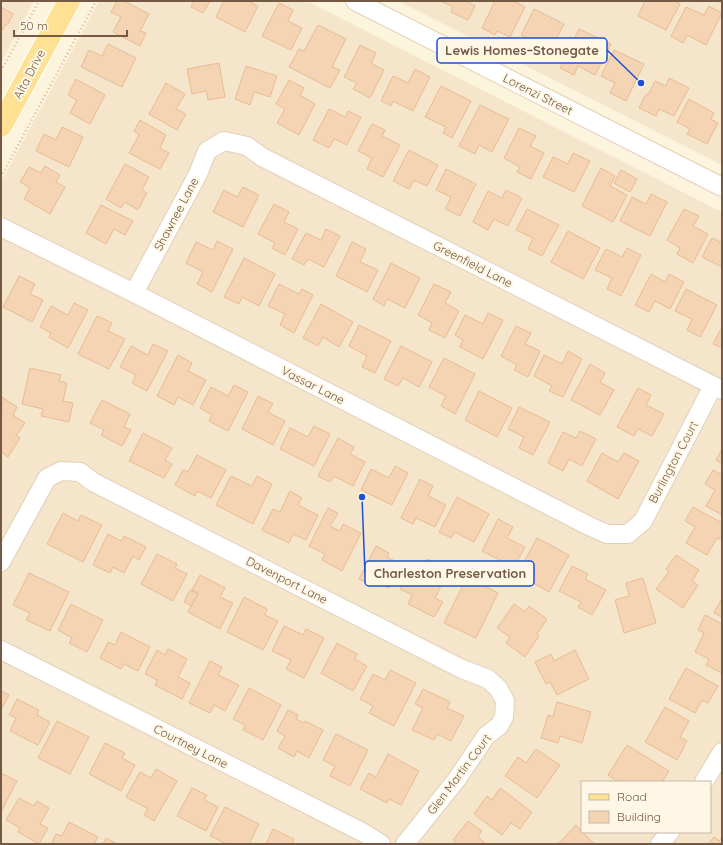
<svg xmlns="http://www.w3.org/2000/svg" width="723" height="845" font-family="Quicksand,sans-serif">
<rect width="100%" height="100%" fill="#fdf4dd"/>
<g fill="#f5e6cb" fill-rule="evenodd">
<path d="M1,1H34L1,63Z"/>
<path d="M99,1H307L722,212V844H1V182ZM582,782H710V832H582Z"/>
<path d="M398,1H722V165Z"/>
</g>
<g fill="#f4d4b3" stroke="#e8bc93">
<path d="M117,1H124L149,14L140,31L146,33L140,46L113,32L121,17L111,12Z"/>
<path d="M194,1H210L203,13L191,7Z"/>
<path d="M224,1H248L258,6L245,32L216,17Z"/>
<path d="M441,1H470L469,3L475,6L468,20L451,12L453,7Z"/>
<path d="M495,1H514L525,7L510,37L497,31L495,35L482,28Z"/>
<path d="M645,1H675L680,4L666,30L638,16Z"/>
<path d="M279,3L293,10L288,21L302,28L291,50L262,36Z"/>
<path d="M709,6L722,13L706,45L687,35L683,43L671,36L686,7L704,15Z"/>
<path d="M1,7L13,14L8,24H6L1,32Z"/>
<path d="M534,9L564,24L545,60L528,52L533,41L521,35Z"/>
<path d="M318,25L346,39L332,67L340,70L330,88L289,67L299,49L304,51Z"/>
<path d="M579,29L611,44L595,75L578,66L574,75L560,68Z"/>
<path d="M108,44L136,58L122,87L81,67L89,50L102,56Z"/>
<path d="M360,45L376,53L371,63L384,70L370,98L353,89L357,83L344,77Z"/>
<path d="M614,50L644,64L626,101L610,93L615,83L601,76Z"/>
<path d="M219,63L225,97L208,100L206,91L192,94L187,69Z"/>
<path d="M246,66L277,76L270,97L254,92L250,105L235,99Z"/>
<path d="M415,69L430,77L413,111L393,101L391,106L381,101L393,76L408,83Z"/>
<path d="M669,78L689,88L674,116L659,109L656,116L639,108L646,94L648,95L655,81L666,86Z"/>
<path d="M76,79L105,95L90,124L70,113L77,100L68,95Z"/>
<path d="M289,80L304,88L300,95L315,104L299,135L277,123L285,109L276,104Z"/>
<path d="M166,83L185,94L176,109L186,114L177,130L149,114Z"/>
<path d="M441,86L471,101L452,138L443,133L446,127L425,117Z"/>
<path d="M689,99L714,113L711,119L718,123L707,144L687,134L690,129L677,122Z"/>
<path d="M480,105L509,119L492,152L479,145L475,154L459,146Z"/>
<path d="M329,109L345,117L348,111L361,117L347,145L334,139L329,148L313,140Z"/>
<path d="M140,120L166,135L160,148L169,153L160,169L129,153L139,135L134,131Z"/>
<path d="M372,124L385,130L382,136L400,145L383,177L367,169L372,158L358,151Z"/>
<path d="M62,127L83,137L69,167L36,151L44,134L56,140Z"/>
<path d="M519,128L536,136L530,146L544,153L531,179L517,172L520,167L504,158Z"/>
<path d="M409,150L438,165L427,186L414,180L409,189L393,181Z"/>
<path d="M573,153L590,161L574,192L543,177L553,157L568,164Z"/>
<path d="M125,164L149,177L142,190L147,193L138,210L125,202L121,208L106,199Z"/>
<path d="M45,166L60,175L56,182L65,187L50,214L24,199L30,188L20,182L29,167L41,173Z"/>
<path d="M601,168L615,176L610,186L627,195L613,222L582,206Z"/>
<path d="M446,169L476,184L460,216L445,209L451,197L436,190Z"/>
<path d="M621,170L637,179L630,192L614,183Z"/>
<path d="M243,187L259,195L243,227L213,212L224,190L237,197Z"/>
<path d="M506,190L522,198L508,226L494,219L488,230L473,222L488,191L502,198Z"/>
<path d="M651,194L667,202L650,236L620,221L632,197L646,204Z"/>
<path d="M274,204L289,212L284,222L298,229L285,255L272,248L275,243L258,234Z"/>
<path d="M101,205L133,221L125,235L114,229L106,244L86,233Z"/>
<path d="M527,209L559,225L542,256L528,249L533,238L516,230Z"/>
<path d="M684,209L699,216L693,226L708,234L693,263L677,254L680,248L667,240Z"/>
<path d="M326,229L340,236L324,267L308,259L304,265L292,259L306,233L321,240Z"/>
<path d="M568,231L600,248L583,279L551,262Z"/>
<path d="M712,238L722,243V267L702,257Z"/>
<path d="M217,241L233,249L212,292L197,284L203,272L186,263L196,242L213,250Z"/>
<path d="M352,242L366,249L360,262L378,270L367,292L336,276Z"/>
<path d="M627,248L641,255L621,296L607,289L612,278L595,270L606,249L622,257Z"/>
<path d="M244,258L275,274L259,306L242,297L239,304L224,297Z"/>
<path d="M391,263L420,278L405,308L387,299L384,306L373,299Z"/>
<path d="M651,274L665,282L669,274L684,282L670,309L655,301L649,312L635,305Z"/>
<path d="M19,276L35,284L30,294L43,300L32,322L3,307Z"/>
<path d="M279,284L299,294L302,289L313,295L294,333L280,325L285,314L268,306Z"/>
<path d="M434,284L451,292L445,303L459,311L445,338L429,330L432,323L418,315Z"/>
<path d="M686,289L717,305L700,337L687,330L692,319L675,311Z"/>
<path d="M74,303L88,310L68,348L49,337L51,333L40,327L51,306L68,315Z"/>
<path d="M321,304L353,322L339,347L323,337L318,346L303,338Z"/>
<path d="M488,313L503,320L483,359L460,347L463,340L455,335L465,315L483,324Z"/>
<path d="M97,316L112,323L108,331L125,339L109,369L78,354Z"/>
<path d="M359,325L391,341L375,373L362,367L367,356L349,346Z"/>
<path d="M516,326L531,333L525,344L540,351L528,377L514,370L517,365L501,356Z"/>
<path d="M722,327V348L713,344Z"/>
<path d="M153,344L168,351L147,391L132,383L136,375L120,367L131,346L148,355Z"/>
<path d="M401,346L432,362L419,387L403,378L398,386L384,379Z"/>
<path d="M568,351L582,359L563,397L549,391L552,386L534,376L544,355L562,364Z"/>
<path d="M178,355L192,363L188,371L206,380L193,405L178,397L174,405L157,396Z"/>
<path d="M444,358L475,374L455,414L441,406L446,396L429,387Z"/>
<path d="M590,364L605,373L600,382L614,390L600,415L571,400Z"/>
<path d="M30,368L61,375L59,381L67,383L63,401L73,403L69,422L41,416L43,409L22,404Z"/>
<path d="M234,385L248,392L228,431L209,421L212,415L200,408L211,387L228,396Z"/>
<path d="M638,388L651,395L646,405L664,414L652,436L638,429L634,436L617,427Z"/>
<path d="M479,391L512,408L497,437L465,420Z"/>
<path d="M258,396L273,404L268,412L285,421L273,445L242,429Z"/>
<path d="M2,397L17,407L13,415L25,423L16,436L20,438L8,457L1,452Z"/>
<path d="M102,400L130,414L124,427L131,430L122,446L101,435L104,430L90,423Z"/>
<path d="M519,407L550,422L533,455L519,448L524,437L508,429Z"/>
<path d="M314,426L330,434L314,466L280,449L290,428L308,437Z"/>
<path d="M580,431L596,439L582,466L569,459L563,471L548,463L563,432L576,438Z"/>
<path d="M143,433L172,448L165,460L172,464L164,478L129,461Z"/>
<path d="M338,438L354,447L350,454L365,462L353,486L334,476L330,482L318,476Z"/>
<path d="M722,449V464L716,460Z"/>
<path d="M602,453L618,462L624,453L639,461L618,499L587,481Z"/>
<path d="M197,455L226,470L211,498L197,491L195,496L175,485L183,470L188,472Z"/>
<path d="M395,466L408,473L392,505L361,490L371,469L389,478Z"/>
<path d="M713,470L722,475V515L706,506L715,490L705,484Z"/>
<path d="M231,476L252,486L257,476L272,484L253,524L216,505Z"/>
<path d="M420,479L433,486L428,496L446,505L435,527L416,518L413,524L401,518Z"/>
<path d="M290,491L302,498L298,505L318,515L306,540L293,534L289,543L262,530L273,509L280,512Z"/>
<path d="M457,497L489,514L474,542L455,532L451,538L439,532Z"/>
<path d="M693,507L722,523V540L717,538L707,555L686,543L695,527L685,521Z"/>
<path d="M328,508L338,513L330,526L340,531L343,524L361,533L342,571L322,560L325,554L309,546Z"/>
<path d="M63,513L78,521L81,515L102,525L83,562L47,544Z"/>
<path d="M498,519L513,527L507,538L525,547L514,567L482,551Z"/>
<path d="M108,534L121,541L124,536L146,547L139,560L133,556L124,573L113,567L110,573L93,565Z"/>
<path d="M537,538L569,555L549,592L517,574Z"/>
<path d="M376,546L389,553L387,557L401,564L389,588L375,581L373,586L359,579Z"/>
<path d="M157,554L177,564L175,568L187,574L173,601L141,584Z"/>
<path d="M676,555L699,570L692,581L698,585L683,608L656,589L669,571L666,569Z"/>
<path d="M428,559L449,570L435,598L443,602L434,617L408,604L412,595L400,589L413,563L423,569Z"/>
<path d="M572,566L588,574L585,579L606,590L592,615L578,607L581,602L559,591Z"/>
<path d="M29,573L69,592L50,631L26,620L30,613L13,605Z"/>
<path d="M200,575L225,588L220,597L233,603L220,629L188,612L198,593L192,590Z"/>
<path d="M467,577L498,593L476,638L444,623Z"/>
<path d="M643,578L656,623L624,633L615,600L629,596L626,583Z"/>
<path d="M190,590L198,594L191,606L184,602Z"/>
<path d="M244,597L267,609L265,615L278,621L263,650L227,632Z"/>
<path d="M722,598V617L714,613Z"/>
<path d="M71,604L103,620L87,652L69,643L72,638L58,630Z"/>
<path d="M514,604L525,612L529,606L547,619L537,634L539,636L525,657L506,643L510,637L497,628Z"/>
<path d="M705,615L722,624V673L706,665L709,659L695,652L704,633L698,630Z"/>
<path d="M284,626L303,635L306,629L324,638L304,678L286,669L291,660L272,651Z"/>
<path d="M121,632L150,647L138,671L124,664L121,669L100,658L108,642L115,645Z"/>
<path d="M337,643L357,654L355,659L367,666L353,691L321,673Z"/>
<path d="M168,649L187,659L178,677L190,683L182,699L155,685L157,680L145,674L157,650L165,655Z"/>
<path d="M575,650L589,679L557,695L550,682L546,684L535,662L551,654L554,661Z"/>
<path d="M210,661L222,667L218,675L239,685L225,711L214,705L210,713L189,703Z"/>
<path d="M686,668L718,686L708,703L702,700L695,713L669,699Z"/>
<path d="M390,670L416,683L394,726L369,713L373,706L360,699L373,674L385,680Z"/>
<path d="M249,688L281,705L263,740L243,730L245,725L233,719Z"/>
<path d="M423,689L450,702L447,708L464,716L451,741L437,734L434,740L412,730L423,708L415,704Z"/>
<path d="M1,691L9,695L1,710Z"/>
<path d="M17,699L39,710L37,715L50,722L38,745L10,731L16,718L9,715Z"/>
<path d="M557,702L591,712L582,743L560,736L558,743L541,738L548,715L553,717Z"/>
<path d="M665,707L689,721L680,737L687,741L677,760L645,742Z"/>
<path d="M288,710L298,715L296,719L304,723L305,721L323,730L309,758L297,751L294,757L278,748L285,736L277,731Z"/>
<path d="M57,721L89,737L70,774L38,758Z"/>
<path d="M336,734L368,750L350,786L330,776L335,766L323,760Z"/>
<path d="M105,743L125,753L122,758L135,765L121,791L89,774Z"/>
<path d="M627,745L669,771L662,782H619L608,775Z"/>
<path d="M536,749L560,765L537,798L505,776L518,757L526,763Z"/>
<path d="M388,754L419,771L401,805L389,799L387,803L360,789L369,773L376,777Z"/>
<path d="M156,769L177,781L154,821L144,815L148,809L126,797L140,772L151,778Z"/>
<path d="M1,773L17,781L1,812Z"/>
<path d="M192,788L207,795L204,800L218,807L206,831L177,816Z"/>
<path d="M500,788L532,812L520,829L511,823L502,835L474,814L487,796L492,800Z"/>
<path d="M19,798L34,806L37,801L49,808L40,824L48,828L39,844L18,832L20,828L6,820Z"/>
<path d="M225,807L259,824L249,844H227L210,836Z"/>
<path d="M468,821L482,831L478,837L486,844H456L453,840Z"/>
<path d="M69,822L98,837L94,844H51L56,834L62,836Z"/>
<path d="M576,825L582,832L595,844H558Z"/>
<path d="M273,829L294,839L292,844H266Z"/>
<path d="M714,837L719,841L722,838V844H708Z"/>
<path d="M106,838L117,844H103Z"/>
</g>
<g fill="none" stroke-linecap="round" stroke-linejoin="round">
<g stroke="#e1d0b9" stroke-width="20">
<g id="minor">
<path d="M355,1L722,187"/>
<path d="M1,227L134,293L589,526L607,534H628L643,521L713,386"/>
<path d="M134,293L198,174L207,151L224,141L247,146L262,157L722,390"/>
<path d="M1,562L47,478L61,471L80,472L93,482L462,669L488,679L498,688L505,701L504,717L499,726L486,736L457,779L405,844"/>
<path d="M1,650L364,833L381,844"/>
<path d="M704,782L722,752"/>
<path d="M660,844L670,832"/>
</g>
</g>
<g stroke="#fff" stroke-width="24">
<path id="major" d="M1,126L69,1"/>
</g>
<g stroke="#d9b797" stroke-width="2.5" stroke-dasharray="1 3" stroke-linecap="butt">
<path d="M1,71L39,1"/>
<path d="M1,177L96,1"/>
</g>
<use href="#minor" stroke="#fff" stroke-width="18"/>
<use href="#major" stroke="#ffe193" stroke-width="22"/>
</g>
<g text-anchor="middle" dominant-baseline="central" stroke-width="4" stroke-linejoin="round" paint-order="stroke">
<g font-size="12" fill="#745a45" stroke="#fff7e5">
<text transform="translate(29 74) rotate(-62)">Alta Drive</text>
<text transform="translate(538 94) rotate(27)">Lorenzi Street</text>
<text transform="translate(176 214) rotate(-62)">Shawnee Lane</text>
<text transform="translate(473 264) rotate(27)">Greenfield Lane</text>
<text transform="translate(313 385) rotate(27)">Vassar Lane</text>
<text transform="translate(673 462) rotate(-62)">Burlington Court</text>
<text transform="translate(287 580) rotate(27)">Davenport Lane</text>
<text transform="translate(191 746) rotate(27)">Courtney Lane</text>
<text transform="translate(459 774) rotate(-53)">Glen Martin Court</text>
</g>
</g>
<path fill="none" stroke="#1d4ed8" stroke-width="1.5" d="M641 83L607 50M362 497L365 573"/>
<g fill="#1d4ed8" stroke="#fff7e5" stroke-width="1.5">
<circle cx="641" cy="83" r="4"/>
<circle cx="362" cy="497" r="4"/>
</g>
<g fill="#fff7e5" stroke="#1d4ed8" stroke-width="1.5">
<rect x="437" y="38" width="170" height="25" rx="4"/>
<rect x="365" y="561" width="169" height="25" rx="4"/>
</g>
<g font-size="13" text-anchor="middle" font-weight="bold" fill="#745a45">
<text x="522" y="55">Lewis Homes–Stonegate</text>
<text x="450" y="578">Charleston Preservation</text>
</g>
<rect width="723" height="845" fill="none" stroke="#745a45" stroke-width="4"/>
<rect x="581" y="781" width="130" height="52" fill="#fff7e5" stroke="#c7b8a5"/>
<rect x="589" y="794" width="20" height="6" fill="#ffe193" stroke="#c7b8a5"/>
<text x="617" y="801" font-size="12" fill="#745a45">Road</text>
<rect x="589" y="811" width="20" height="12" fill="#f4d4b3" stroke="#c7b8a5"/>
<text x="617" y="821" font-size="12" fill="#745a45">Building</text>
<path d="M14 30v6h113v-6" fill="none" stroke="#745a45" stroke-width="2"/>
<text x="20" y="30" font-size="12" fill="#745a45" stroke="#fff7e5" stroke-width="3" paint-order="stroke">50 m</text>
</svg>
